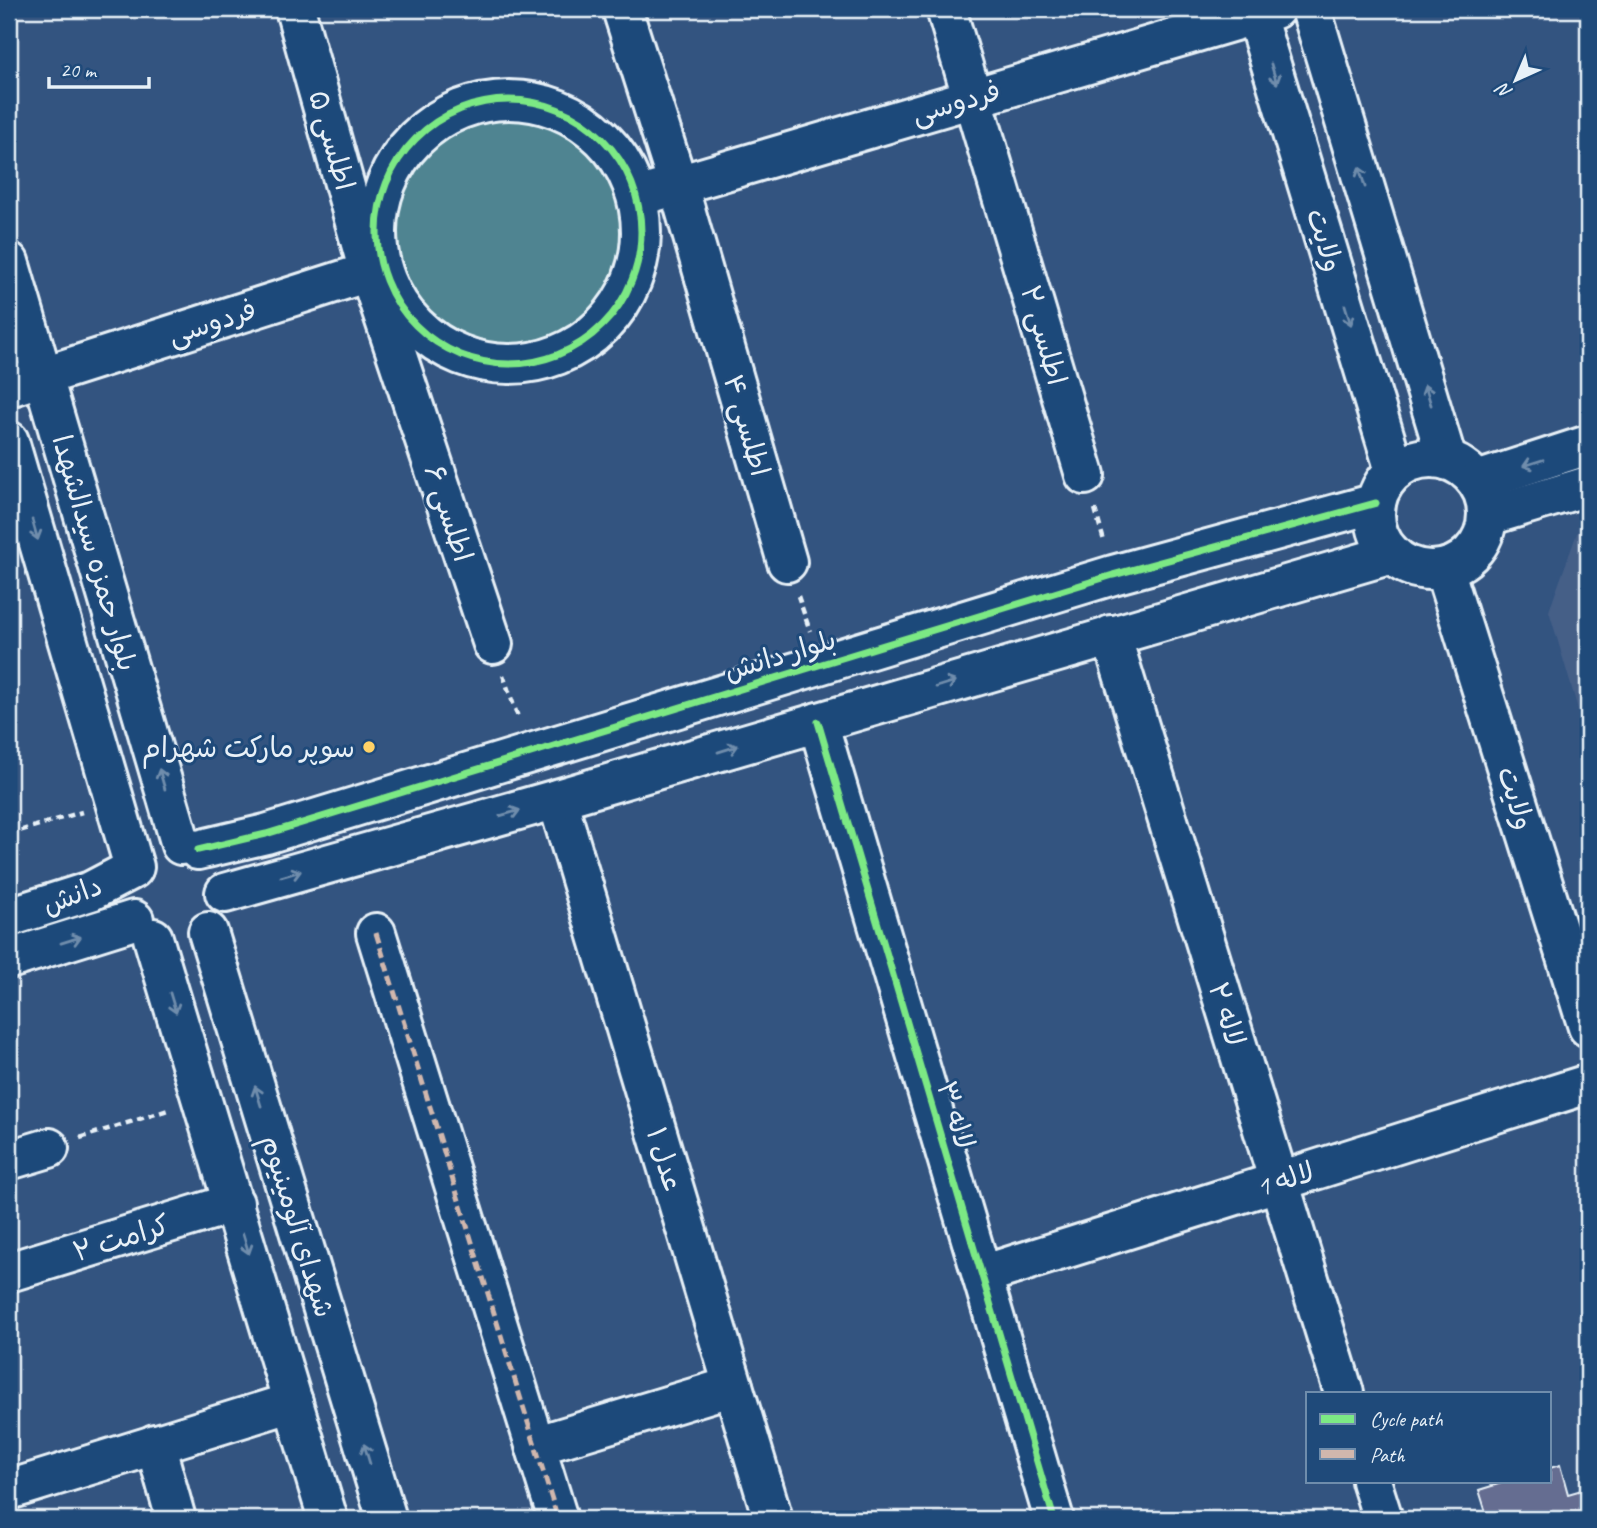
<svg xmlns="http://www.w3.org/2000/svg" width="1597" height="1528" font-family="Caveat,'Playpen Sans Arabic',sans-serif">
<rect width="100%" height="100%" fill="#335480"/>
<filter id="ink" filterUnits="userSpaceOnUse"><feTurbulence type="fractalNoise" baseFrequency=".0143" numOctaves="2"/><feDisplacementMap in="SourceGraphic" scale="14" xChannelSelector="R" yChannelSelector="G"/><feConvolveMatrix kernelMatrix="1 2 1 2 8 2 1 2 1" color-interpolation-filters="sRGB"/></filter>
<g filter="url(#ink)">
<path fill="#455f87" d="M1588,529V743L1549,611L1577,533Z"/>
<circle fill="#4f8491" stroke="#9cbac4" stroke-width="2" cx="510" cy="231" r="117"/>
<path fill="#656d91" stroke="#e8f1f8" stroke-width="2" d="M1560,1465L1568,1494L1585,1489L1588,1519H1488L1479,1490L1508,1481H1550V1468Z"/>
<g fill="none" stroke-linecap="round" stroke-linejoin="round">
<g stroke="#e8f1f8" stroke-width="44">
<g id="minor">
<path d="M295,9L369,272L493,644"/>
<path d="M622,9L678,185L787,562"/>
<path d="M946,9L1085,475"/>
<path d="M1254,9L1395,471"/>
<path d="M1311,9L1447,460"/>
<circle cx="509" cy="232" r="132"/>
<path d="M637,197L1275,9"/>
<path d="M9,262L181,845"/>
<path d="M9,387L381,268"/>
<path d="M9,441L134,867"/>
<circle cx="1431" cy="514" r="56"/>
<path d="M1477,481L1588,445"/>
<path d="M1488,516L1588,486"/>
<path d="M1444,569L1588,1027"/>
<path d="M1111,635L1344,1393"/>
<path d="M818,722L1054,1519"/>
<path d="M557,799L773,1519"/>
<path d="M198,850L266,834L1113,575L1376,503"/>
<path d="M225,893L557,799L1392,554"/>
<path d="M9,917L91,891L133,869"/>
<path d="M208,932L387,1519"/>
<path d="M376,933L558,1519"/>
<path d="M153,938L328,1519"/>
<path d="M9,959L134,920"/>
<path d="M9,1160L49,1148"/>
<path d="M9,1272L234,1203"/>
<path d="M982,1275L1588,1084"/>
<path d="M155,1444L176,1519"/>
<path d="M535,1446L733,1386"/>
<path d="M1371,1481L1383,1519"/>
<path d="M9,1490L293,1402"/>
</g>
</g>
<g stroke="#e8f1f8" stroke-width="4.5" stroke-dasharray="7 5" stroke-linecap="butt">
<path d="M1095,509L1104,541"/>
<path d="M798,596L810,631"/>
<path d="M503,675L519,720"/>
<path d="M9,834L82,812"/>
<path d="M80,1138L168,1110"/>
</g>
<use href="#minor" stroke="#1f4a7a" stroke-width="38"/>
<path stroke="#d1b7ad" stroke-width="5" stroke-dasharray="10 5" stroke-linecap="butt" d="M376,933L558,1519"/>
<g stroke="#1f4a7a" stroke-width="11">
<g id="cycleway">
<circle cx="509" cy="232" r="132"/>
<path d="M818,722L1054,1519"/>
<path d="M198,850L266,834L1113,575L1376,503"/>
</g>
</g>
<use href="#cycleway" stroke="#7ce984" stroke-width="7"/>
</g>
<defs><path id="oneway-shaft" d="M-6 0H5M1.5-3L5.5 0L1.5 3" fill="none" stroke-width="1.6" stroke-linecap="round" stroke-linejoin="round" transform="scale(1.75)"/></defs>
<g stroke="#6f8dac">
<use href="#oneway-shaft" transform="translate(1274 74) rotate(73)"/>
<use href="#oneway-shaft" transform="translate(1362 177) rotate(-107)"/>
<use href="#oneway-shaft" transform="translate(1348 315) rotate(73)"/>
<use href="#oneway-shaft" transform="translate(1428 395) rotate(-107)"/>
<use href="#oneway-shaft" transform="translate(1533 463) rotate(162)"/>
<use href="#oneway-shaft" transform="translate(35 530) rotate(74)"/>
<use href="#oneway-shaft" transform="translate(946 684) rotate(-17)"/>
<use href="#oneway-shaft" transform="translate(728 749) rotate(-17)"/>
<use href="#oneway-shaft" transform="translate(162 779) rotate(-106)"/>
<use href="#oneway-shaft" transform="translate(510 813) rotate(-16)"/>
<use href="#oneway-shaft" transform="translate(291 874) rotate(-16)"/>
<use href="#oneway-shaft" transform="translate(71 940) rotate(-17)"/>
<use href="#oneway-shaft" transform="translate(173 1003) rotate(73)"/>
<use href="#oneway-shaft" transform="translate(258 1096) rotate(-107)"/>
<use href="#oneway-shaft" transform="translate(246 1244) rotate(73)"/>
<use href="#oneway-shaft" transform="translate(367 1454) rotate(-107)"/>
</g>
</g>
<circle fill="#ffd166" stroke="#1f4a7a" stroke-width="2.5" cx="369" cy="747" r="7"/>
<g text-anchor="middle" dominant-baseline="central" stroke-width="6" stroke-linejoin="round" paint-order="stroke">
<g font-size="28" fill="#e8f1f8" stroke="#1f4a7a">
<text transform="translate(956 102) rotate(-16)">فردوسی</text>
<text transform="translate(332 140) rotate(74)">اطلسی ۵</text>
<text transform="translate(1325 240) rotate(73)">ولایت</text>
<text transform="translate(212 322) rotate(-18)">فردوسی</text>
<text transform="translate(1044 335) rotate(74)">اطلسی ۲</text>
<text transform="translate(747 425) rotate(74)">اطلسی ۴</text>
<text transform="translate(449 513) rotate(72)">اطلسی ۶</text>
<text transform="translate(95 553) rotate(74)">بلوار حمزه سیدالشهدا</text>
<text transform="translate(780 655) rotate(-17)">بلوار دانش</text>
<text transform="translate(1516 798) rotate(73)">ولایت</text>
<text transform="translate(72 895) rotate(-21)">دانش</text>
<text transform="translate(1227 1014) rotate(73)">لاله ۲</text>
<text transform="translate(956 1115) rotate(73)">لاله ۳</text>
<text transform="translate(665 1159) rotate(73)">عدل ۱</text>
<text transform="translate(1285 1179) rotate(-17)">لاله 1</text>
<text transform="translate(298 1226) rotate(73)">شهدای آلومینیوم</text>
<text transform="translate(121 1238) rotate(-17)">کرامت ۲</text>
</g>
<g font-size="28" fill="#e8f1f8" stroke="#1f4a7a" text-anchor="end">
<text x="355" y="747">سوپر مارکت شهرام</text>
</g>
</g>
<rect width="1597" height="1528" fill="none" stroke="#1f4a7a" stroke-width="35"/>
<rect x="18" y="18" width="1562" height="1493" fill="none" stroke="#e8f1f8" stroke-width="2.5" filter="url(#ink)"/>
<rect x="1306" y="1392" width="245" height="91" fill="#1f4a7a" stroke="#6f8dac" stroke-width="2"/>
<rect x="1320" y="1414" width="35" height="10" fill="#7ce984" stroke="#6f8dac" stroke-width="2"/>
<text x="1370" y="1426" font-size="21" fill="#e8f1f8">Cycle path</text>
<rect x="1320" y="1449" width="35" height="10" fill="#d1b7ad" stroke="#6f8dac" stroke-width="2"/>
<text x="1370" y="1462" font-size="21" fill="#e8f1f8">Path</text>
<g transform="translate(1516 80) rotate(224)" stroke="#1f4a7a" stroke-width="5" paint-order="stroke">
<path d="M0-5L12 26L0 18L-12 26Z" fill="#e8f1f8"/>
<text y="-10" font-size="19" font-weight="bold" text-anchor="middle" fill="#e8f1f8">N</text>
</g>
<path d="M49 77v10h100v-10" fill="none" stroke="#e8f1f8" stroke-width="3.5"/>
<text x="60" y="77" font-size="21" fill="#e8f1f8" stroke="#1f4a7a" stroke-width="5" paint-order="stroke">20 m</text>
</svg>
